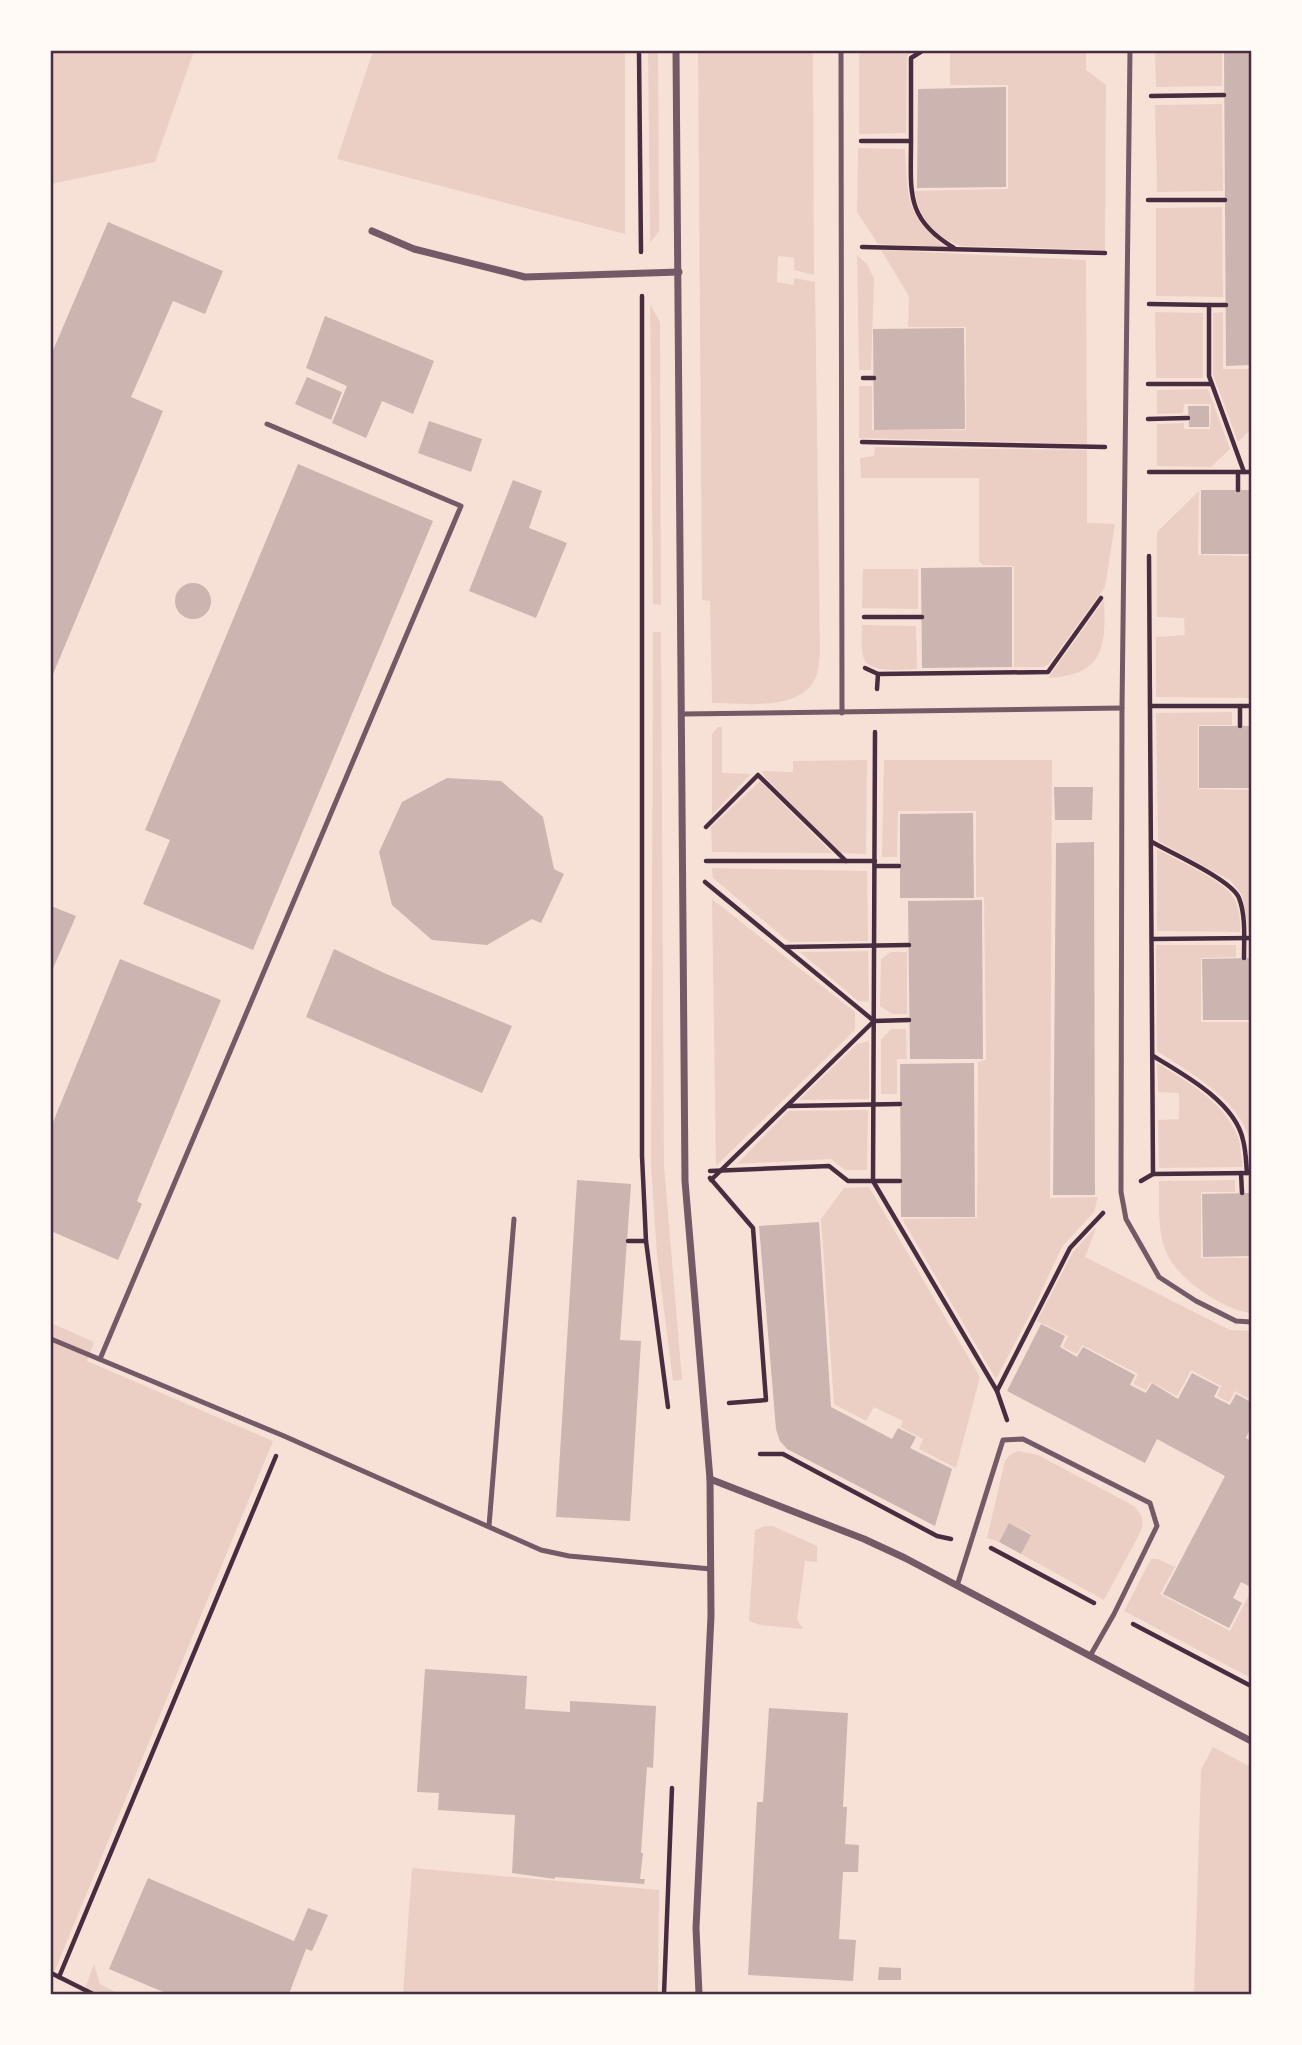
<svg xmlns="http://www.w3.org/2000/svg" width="1302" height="2045" font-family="'Archivo Narrow',sans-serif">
<rect width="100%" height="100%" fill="#f7e1d7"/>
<g fill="#ebcfc5">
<path d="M51,51H194L155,162L51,184Z"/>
<path d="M373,51H625V234L337,159Z"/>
<path d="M648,51H658L659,231L650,243Z"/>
<path d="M698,51H813L814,275L794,270V258L778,256L777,282L794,285V278L815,282L820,652C819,659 819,668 817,674C804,713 743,703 712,703L710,601L702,600Z"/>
<path d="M859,51H914L907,56L906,133L859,134Z"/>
<path d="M950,51H1086V70L1106,85L1105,250L960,246C935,236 918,218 915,191L1008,189V85H950Z"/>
<path d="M1155,51H1222V86L1156,87Z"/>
<path d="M1222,104L1223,191L1157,192L1155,105Z"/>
<path d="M858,148L905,149C908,197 905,215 946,247L878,244L857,212Z"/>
<path d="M1222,207L1223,297L1156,296V208Z"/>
<path d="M881,250L1086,260L1087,444L859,438V386H872V430H966V327H908L909,296Z"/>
<path d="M857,255L867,264L874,279L871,370H859Z"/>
<path d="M650,304L660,322L661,605L653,604Z"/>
<path d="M1155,312L1203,313V378H1156Z"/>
<path d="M1223,312V369H1251V429L1238,442L1213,374V313Z"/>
<path d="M1208,389L1230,449L1211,467L1157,466V424L1184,423V429H1210L1211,404H1184L1183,413L1157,414V390Z"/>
<path d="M875,447L1087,450V523L1115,524L1105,587L1049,664L1043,667H1014V566L983,565L979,561V478H861L860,458L874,456Z"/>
<path d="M1199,491L1198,555L1251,556V698L1156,697V637L1185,635L1184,618L1157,617V532Z"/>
<path d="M863,569H918V609L862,608Z"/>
<path d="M1104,600C1106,647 1104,675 1048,678Z"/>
<path d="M862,625L916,626L917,669C903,669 875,674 865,661C860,652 862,635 862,625Z"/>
<path d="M653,632H661L664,1165L682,1380L673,1381L657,1255L651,1166Z"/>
<path d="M1232,712V725H1198V789L1251,790V932H1249L1242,895L1231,881L1158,841L1156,713Z"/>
<path d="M718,727H722V773L751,774L712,815V734Z"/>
<path d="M867,760L866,854L840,853L764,776L762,771L793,772V761Z"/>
<path d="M884,760H1052L1050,1198L1098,1197L1094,1212L1062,1247L1036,1303L996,1379L902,1219L977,1218L978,1062L986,1060L984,897H976V811H898L897,857H882Z"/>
<path d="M760,781L832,853L712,852L711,827Z"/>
<path d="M1157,849C1176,860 1227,881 1235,900C1239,909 1241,921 1240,932L1157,931Z"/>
<path d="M712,868L867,871L868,941L789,942L713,878Z"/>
<path d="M712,899L855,1012V1030L716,1166Z"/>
<path d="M1156,945H1236V957L1201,958V1022H1251V1162C1250,1153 1251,1143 1248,1135C1237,1098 1187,1071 1157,1051Z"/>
<path d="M868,951L869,1002L858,1001L800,952Z"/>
<path d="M891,952H907V1014H892L880,1006L881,959Z"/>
<path d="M891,1029H906L907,1059H897V1094H881V1040Z"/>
<path d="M869,1041V1099L799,1100L857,1044Z"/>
<path d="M1157,1063C1187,1082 1223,1101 1237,1135C1241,1145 1241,1157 1243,1167L1159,1168L1158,1120L1179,1119V1093L1158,1092Z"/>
<path d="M868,1110L867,1170H845L831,1159L737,1164L788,1111Z"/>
<path d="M1235,1180V1192H1201V1258H1251V1313C1224,1310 1181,1281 1168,1256C1157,1234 1159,1205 1159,1181Z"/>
<path d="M869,1187L980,1377L956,1468L919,1449L923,1439L900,1427L903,1421L874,1407L866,1421L834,1404L821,1219L844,1188Z"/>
<path d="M1097,1226L1085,1257L1230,1330L1251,1331V1400L1235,1391L1229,1402L1217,1396L1221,1386L1191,1370L1177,1396L1151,1382L1146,1390L1133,1384L1138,1374L1082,1345L1077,1354L1063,1347L1068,1336L1037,1321L1073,1252Z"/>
<path d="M51,1323L94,1342L87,1361L273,1441L51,1980Z"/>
<path d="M1018,1451L1038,1455L1134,1506C1142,1515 1145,1521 1140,1533L1104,1600L1021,1554L1031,1534L1009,1523L999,1542L987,1538L1005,1461L1010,1455Z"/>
<path d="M765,1526H773L817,1546V1562L805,1561L797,1620L803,1629L760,1625L749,1621L755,1530Z"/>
<path d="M1151,1559H1158L1175,1567L1160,1594L1230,1631L1251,1591V1678L1124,1611Z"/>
<path d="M1213,1747L1251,1767V1994H1194L1201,1770Z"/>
<path d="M412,1868L659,1890L658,1994H403Z"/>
<path d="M94,1964L100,1984L119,1994H83Z"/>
</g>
<g fill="#ccb4b1">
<path d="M1224,51H1251V365L1226,366Z"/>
<path d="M1006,87V187L917,188L918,89Z"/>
<path d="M108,222L223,271L205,314L173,301L131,397L163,411L51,679V355Z"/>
<path d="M325,316L434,361L413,414L382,401L366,438L332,423L347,386L306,368Z"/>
<path d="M964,328L965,429L874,430L873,329Z"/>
<path d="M307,377L342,392L331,420L295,404Z"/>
<path d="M1188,406H1209V427H1189Z"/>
<path d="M429,421L482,439L471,472L418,453Z"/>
<path d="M298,464L433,521L253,950L143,904L170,840L145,830Z"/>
<path d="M513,480L542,491L529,528L567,543L536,618L469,591Z"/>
<rect x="1201" y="490" width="50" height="64"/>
<path d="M1012,567V667L922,668L921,568Z"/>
<circle cx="193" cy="601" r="18"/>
<rect x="1199" y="726" width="52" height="62"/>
<path d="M447,778L501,781L543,817L554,869L564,874L541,923L532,919L487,945L432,940L392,905L379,852L402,802Z"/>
<path d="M1054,787H1093L1092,820H1055Z"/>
<path d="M973,813L974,898H900V814Z"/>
<path d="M1094,842L1095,1195H1053L1056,843Z"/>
<path d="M982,900L983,1059H910L908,901Z"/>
<path d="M51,906L76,916L51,973Z"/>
<path d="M334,949L384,973L512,1026L482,1093L306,1017Z"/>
<path d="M1251,958V1020H1203L1202,959Z"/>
<path d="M120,959L221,1000L137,1201L142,1204L118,1260L51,1231V1127Z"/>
<path d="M974,1063L975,1217H901L900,1064Z"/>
<path d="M577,1180L631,1184L620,1340L641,1341L630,1521L556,1517Z"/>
<path d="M1251,1193V1256L1203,1257L1202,1194Z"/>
<path d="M819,1222L831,1407L892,1439L898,1428L916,1437L910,1448L952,1469L935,1526L787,1449L780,1441L776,1429L759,1226Z"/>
<path d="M1041,1324L1065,1336L1060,1347L1077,1357L1083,1347L1135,1375L1130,1385L1146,1393L1152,1383L1178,1399L1192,1373L1219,1387L1214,1397L1230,1405L1236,1394L1251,1402V1426L1246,1438L1251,1441V1587L1241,1582L1233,1598L1242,1603L1229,1628L1163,1594L1225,1476L1157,1439L1145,1463L1007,1391Z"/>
<path d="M1009,1523L1031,1535L1021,1554L999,1542Z"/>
<path d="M425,1669L527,1676L525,1709L570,1712V1701L656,1706L653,1768L647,1767L641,1853H643L640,1879H645L644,1884L555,1877V1879L512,1873L515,1815L438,1810L439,1793L417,1792Z"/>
<path d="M769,1708L848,1713L843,1807H847L845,1844L859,1845L858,1872H843L839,1939L856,1940L853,1981L748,1975L757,1802H763Z"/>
<path d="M148,1878L294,1941L308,1908L328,1915L312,1951L306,1949L289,1994H168L109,1969Z"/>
<path d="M879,1967L901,1968V1980H878Z"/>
</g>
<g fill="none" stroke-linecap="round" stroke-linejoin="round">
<g stroke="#4a2c40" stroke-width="4.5">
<path d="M639,51L641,252"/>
<path d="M51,53L52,51"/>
<path d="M1151,96L1224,95"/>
<path d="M861,141H911V58L922,51"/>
<path d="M911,141C911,192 905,219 954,248"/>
<path d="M1148,200H1225"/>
<path d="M862,247L1105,253"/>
<path d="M642,296V1156L646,1241L668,1407"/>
<path d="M1149,304L1209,305V376L1244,472"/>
<path d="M1209,305H1226"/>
<path d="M863,378H874"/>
<path d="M1148,384H1211"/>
<path d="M1148,419L1188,418"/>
<path d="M862,442L1105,447"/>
<path d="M1149,472H1251"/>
<path d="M1238,490V472"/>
<path d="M864,617H922"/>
<path d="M865,668L878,674L877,689"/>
<path d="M878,674L1048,672L1101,598"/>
<path d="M1150,706H1251"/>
<path d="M1240,726V706"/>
<path d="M875,732L873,1181L997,1391L1070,1248L1103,1213"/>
<path d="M706,827L758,775L846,861"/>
<path d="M1152,842C1171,853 1232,880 1239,898C1246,916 1244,939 1244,958"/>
<path d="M706,861H875"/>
<path d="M875,866H899"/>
<path d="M705,882L874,1021L711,1180"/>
<path d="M1152,939L1251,938"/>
<path d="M785,947L909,945"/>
<path d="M874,1021L909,1020"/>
<path d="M1153,1056C1183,1074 1235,1102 1243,1140C1246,1151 1246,1162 1247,1173"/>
<path d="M788,1106L900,1104"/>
<path d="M710,1171L829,1166L848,1181H900"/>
<path d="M1241,1173L1242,1193"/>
<path d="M1153,1174L1251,1173"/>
<path d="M710,1178L753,1228L766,1400L729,1403"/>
<path d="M1141,1181L1153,1174L1149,556"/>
<path d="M628,1241H646"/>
<path d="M997,1391L1007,1420"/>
<path d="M760,1454H783L937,1536L951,1539"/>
<path d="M991,1548L1094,1603"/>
<path d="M1133,1624L1251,1686"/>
<path d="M51,1973L59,1977L276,1456"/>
<path d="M59,1977L93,1994"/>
<path d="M664,1994L672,1788"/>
</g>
<g stroke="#755966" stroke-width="5">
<path d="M841,51L842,713"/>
<path d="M1130,51L1122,708L1121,1192L1126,1219L1159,1277L1196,1301L1236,1321L1251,1322"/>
<path d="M682,714L1122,708"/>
<path d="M51,1339L284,1436L541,1550L569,1556L711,1569"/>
<path d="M100,1359L461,506L267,424"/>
<path d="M489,1526L514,1219"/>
<path d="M957,1586L1003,1440L1023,1439L1150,1503L1157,1526L1114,1614L1090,1656"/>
</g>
<g stroke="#755966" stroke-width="7">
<path d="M676,51L685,1181L710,1479L711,1616L696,1928L699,1994"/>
<path d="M372,231L414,249L525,277L679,272"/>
<path d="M710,1479L864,1539L905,1558L1251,1741"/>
</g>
</g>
<rect width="1302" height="2045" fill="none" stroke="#fffaf5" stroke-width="105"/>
<rect x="52" y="52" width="1198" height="1941" fill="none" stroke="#4a2c40" stroke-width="2.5"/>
</svg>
